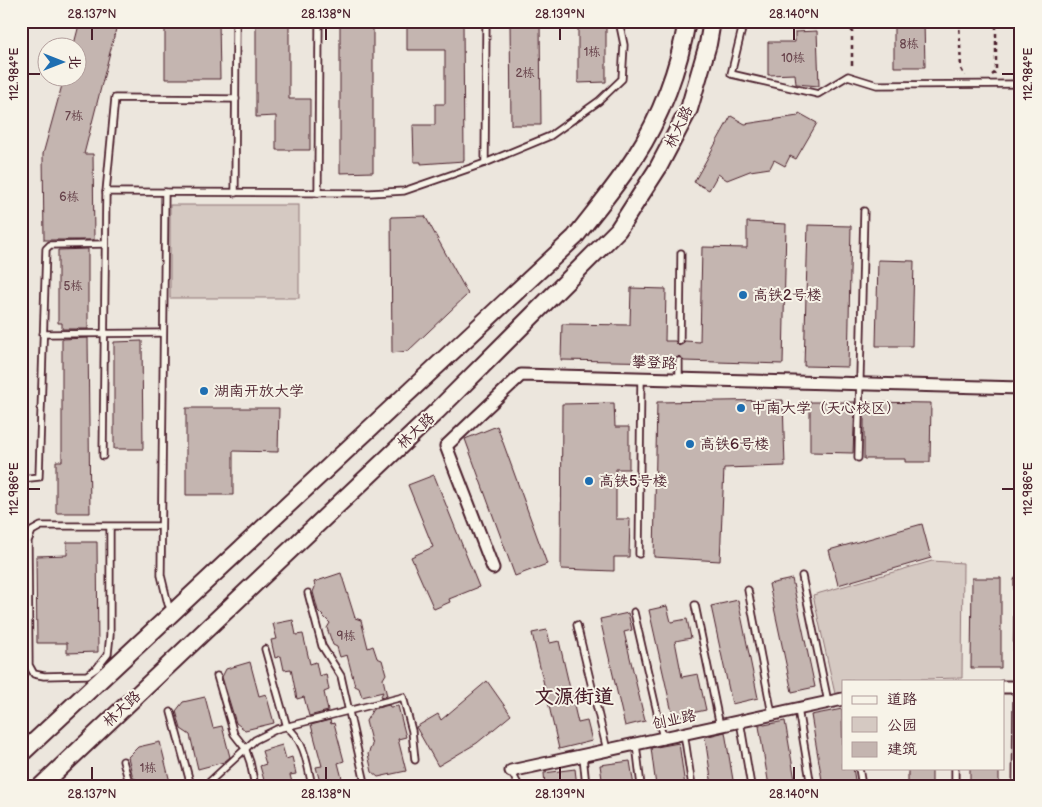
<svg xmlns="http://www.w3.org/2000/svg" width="1042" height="807" font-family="'Balsamiq Sans','LXGW WenKai TC',sans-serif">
<rect width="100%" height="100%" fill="#ece6dd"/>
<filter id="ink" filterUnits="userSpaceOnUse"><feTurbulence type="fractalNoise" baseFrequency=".02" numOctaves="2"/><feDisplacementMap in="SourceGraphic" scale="10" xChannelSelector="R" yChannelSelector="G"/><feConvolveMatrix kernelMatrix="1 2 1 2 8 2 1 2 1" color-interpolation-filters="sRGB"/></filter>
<g filter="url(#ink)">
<g fill="#d5c9c2" stroke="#907476">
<rect x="170" y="205" width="129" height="93"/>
<path d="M932,561L963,563L962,678L843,681V692L835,694L813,595Z"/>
</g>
<g fill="#c4b5b0" stroke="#4a1f2b">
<path d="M80,21H118L84,154H93L94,240H44L43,154L64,78H78V48H73Z"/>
<path d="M165,21H219L220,79H165Z"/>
<path d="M256,21H289V99H310V150H276V116L256,117Z"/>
<path d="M340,21H373V172L340,173Z"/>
<path d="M407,21H463L464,161L421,164V162H414L413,125H435V104H445V50H407Z"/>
<path d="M510,21H540L541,125H511Z"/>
<path d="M578,21H606V82L578,83Z"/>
<path d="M894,21H924L925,67H894Z"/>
<path d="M817,31L819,86L796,84L795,74L768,75V42H795V32Z"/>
<path d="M799,113L817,123L796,159L790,156L785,166L774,160L770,168L750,171L727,180L718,174L709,190L694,182L731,116L745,124L798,116Z"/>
<path d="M425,216L468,294L408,351L392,353L391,217Z"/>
<path d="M747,222L786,224L783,364L684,361L679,356L674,361L664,362L561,360L562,324L630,325L631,288L666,289L665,341H675L679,346L685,341L700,342L702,247L747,248Z"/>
<path d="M808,225L851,226L848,367L804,366Z"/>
<path d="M88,249V329H62V323H58V250Z"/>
<path d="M878,260L914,261L912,346H876Z"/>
<path d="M88,338L90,513H56V461H62V339Z"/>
<path d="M142,341L143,449H114V342Z"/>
<path d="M783,400L785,466L724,468L720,561L654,557L657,402Z"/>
<path d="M810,402H855L853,453L810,452Z"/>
<path d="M864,402L931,403L930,462H905V459H864Z"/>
<path d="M614,403L615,427H629V469H616V519H630L629,557H614V571L561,569L562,404Z"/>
<path d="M186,408H279L278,452L233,451V495H186Z"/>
<path d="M497,426L547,564L515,576L465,439Z"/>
<path d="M434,475L479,587L449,599L450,602L434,609L411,557L433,547L408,485Z"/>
<path d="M922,524L931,558L838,585L829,550Z"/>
<path d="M67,542H97L98,652L67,653V643H37L36,556L67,555Z"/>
<path d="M341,573L355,618L361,620L368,648L373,646L377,658L382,660L386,674L383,679L387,696L380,698L383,692L362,697L359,688L355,686L347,655L340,657L337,647L333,645L327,628L330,623L318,611L313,592L315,587L314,582Z"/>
<path d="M972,578H1001V668H971Z"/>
<path d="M792,579L815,687L792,692L769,584Z"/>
<path d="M738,600L758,698L732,704L711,606Z"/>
<path d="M667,606L671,622L687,619L691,638L675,641L682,677L698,674L706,710L673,717L649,610Z"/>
<path d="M628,613L632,630L624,632L645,721L625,726L600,619Z"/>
<path d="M293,620L296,635L303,634L310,664L316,662L319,676L326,674L329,690L324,692L328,711L309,716L304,697L297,699L291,669L284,670L281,656L275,658L271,640L277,639L273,624Z"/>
<path d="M547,630L550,643L559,641L578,723L587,721L592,741L559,749L532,633Z"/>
<path d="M250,662L259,696L266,694L274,723L245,730L236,723L222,677L226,669Z"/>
<path d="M487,681L511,715L477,743L438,766L416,727L438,714L441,720Z"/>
<path d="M205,697L213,728L222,726L230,757L224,762L198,769L190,735L181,729L176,711L183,702Z"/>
<path d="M389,705L390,707L398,706L406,737L398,739L406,771L378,777L372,772L368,754L372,745L366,721L373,709Z"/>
<path d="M842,709L843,768H853L856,786H823L811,715Z"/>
<path d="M330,720L331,724L334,723L344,761L338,763L344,786H321L316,767L322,766L311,725Z"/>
<path d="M785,721L796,786H769L759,726Z"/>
<path d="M725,732L734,786H712L705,737Z"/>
<path d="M160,742L171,786H143V782L133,778L128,757L138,747Z"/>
<path d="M679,743L685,786H656L651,748Z"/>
<path d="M282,745L286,759L292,757L296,774L290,775L293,786H271L270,782L265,784L260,766L266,764L262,751Z"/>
<path d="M630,761L634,786H603L600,765Z"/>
<rect x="908" y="768" width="24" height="18"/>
<rect x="970" y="768" width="29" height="18"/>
<path d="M575,769L577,786H545L544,773Z"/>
</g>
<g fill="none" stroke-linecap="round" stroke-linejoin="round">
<g stroke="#4a1f2b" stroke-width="9">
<g id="service">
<path d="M744,21L731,74L818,94L848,76L877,85L1021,84"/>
<path d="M485,163L486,21"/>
<path d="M106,192L370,193L404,191L485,163L550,136L599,101L622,79L624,45L619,21"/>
<path d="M165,192L161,575L168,604L172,611"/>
<path d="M235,193L236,21"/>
<path d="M318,193L319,21"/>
<path d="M43,334L163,333"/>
<path d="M680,341L681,253"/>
<path d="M679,379V361"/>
<path d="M103,456L106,192L115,98L236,99"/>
<path d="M858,458L864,211"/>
<path d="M21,479L39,477L46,249L50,245L105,244"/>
<path d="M110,526V635L108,654L97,668L87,675L44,676L34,674L29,665L28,541L32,531L41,526H161"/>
<path d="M639,554L641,378"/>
<path d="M802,576L828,702"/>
<path d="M748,590L772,714"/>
<path d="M308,593L322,646L341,676L365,783"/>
<path d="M695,605L720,726"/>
<path d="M634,612L663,738"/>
<path d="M577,625L607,750"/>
<path d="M265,649L287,727C305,741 307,764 312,786"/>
<path d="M217,676L234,734L245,748L250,762L255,786"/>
<path d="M798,709L811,786"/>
<path d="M171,712L190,782L193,786"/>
<path d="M740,721L751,786"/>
<path d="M684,733L692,786"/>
<path d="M636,744L641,786"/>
<path d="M583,756L586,786"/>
<path d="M123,761L130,786"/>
<path d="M859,768L862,786"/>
<path d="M955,768V786"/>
<path d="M511,771L519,786"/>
<path d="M205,786L255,740L277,729L403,697L412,731L415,760"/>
<path d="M1016,786L1018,581"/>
</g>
</g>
<g stroke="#4a1f2b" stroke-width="15">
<g id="minor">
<path d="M493,568L446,446L521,375L1021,388"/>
<path d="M1003,687H1021"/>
<path d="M511,771L843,699"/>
</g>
</g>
<g stroke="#4a1f2b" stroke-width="20">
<g id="secondary">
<path d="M21,754L575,237C595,211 617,185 635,157C661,117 679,68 687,21"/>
<path d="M41,786L437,411L618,230L658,168L689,109L708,44L712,21"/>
</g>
</g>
<g stroke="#4a1f2b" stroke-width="2.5" stroke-dasharray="4 4" stroke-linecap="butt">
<path d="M852,21V67"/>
<path d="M959,21L961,69L965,76"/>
<path d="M992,75L996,72V21"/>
</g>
<use href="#service" stroke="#f7f3e8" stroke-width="5.5"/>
<use href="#minor" stroke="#f7f3e8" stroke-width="11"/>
<use href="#secondary" stroke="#f7f3e8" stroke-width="16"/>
</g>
</g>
<path fill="none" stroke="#4a1f2b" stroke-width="2" d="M92,28V40M326,28V40M560,28V40M794,28V40M28,74H40M1002,74H1014M28,489H40M1002,489H1014M92,767V780M326,767V780M560,767V780M794,767V780"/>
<g fill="#1f6fb2" stroke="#f7f3e8" stroke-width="2">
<circle cx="743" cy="295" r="5"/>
<circle cx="204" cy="391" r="5"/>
<circle cx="741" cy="408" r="5"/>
<circle cx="690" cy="444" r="5"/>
<circle cx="589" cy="481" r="5"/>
</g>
<g text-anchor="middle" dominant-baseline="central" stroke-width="4" stroke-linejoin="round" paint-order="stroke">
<g font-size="12" fill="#68444c">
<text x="909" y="44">8栋</text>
<text x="592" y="52">1栋</text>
<text x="793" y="58">10栋</text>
<text x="525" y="73">2栋</text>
<text x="74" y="116">7栋</text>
<text x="69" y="197">6栋</text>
<text x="73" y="286">5栋</text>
<text x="346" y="636">9栋</text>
<text x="148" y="768">1栋</text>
</g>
<g font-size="15" fill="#4a1f2b" stroke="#f7f3e8">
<text transform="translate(679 127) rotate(-64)">林大路</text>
<text transform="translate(654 363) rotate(2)">攀登路</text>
<text transform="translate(416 431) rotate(-43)">林大路</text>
<text transform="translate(122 709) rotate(-43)">林大路</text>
<text transform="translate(674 720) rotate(-12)">创业路</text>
</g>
<g font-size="15" fill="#4a1f2b" stroke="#f7f3e8" text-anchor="start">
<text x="753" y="295">高铁2号楼</text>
<text x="214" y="391">湖南开放大学</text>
<text x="751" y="408">中南大学（天心校区）</text>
<text x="700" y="444">高铁6号楼</text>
<text x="599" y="481">高铁5号楼</text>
</g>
<g font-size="20" font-weight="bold" fill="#4a1f2b" stroke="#f7f3e8">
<text x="574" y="697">文源街道</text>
</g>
</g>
<rect width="1042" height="807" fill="none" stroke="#f7f3e8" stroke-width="55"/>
<rect x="842" y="680" width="162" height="90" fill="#f7f3e8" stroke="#b29e9c"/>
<rect x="852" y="696" width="25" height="8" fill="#f7f3e8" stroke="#b29e9c"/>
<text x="887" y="704" font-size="15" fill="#4a1f2b">道路</text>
<rect x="852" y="717" width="25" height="15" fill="#d5c9c2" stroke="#b29e9c"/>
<text x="887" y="730" font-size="15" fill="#4a1f2b">公园</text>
<rect x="852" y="742" width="25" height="15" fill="#c4b5b0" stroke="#b29e9c"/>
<text x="887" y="754" font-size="15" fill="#4a1f2b">建筑</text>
<g transform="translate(62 62) rotate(90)"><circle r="24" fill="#f7f3e8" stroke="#b29e9c"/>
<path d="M0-4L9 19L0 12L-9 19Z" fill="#1f6fb2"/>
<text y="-8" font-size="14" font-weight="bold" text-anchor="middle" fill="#4a1f2b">北</text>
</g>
<rect x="28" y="28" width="986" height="752" fill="none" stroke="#4a1f2b" stroke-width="2"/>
<g font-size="12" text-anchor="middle" fill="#4a1f2b">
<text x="92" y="18">28.137°N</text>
<text x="326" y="18">28.138°N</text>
<text x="560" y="18">28.139°N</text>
<text x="794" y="18">28.140°N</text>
<text transform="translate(1028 74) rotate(-90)" y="4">112.984°E</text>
<text transform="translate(14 74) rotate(-90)" y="4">112.984°E</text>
<text transform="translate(1028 489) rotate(-90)" y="4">112.986°E</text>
<text transform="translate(14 489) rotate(-90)" y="4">112.986°E</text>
<text x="92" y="798">28.137°N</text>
<text x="326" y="798">28.138°N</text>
<text x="560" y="798">28.139°N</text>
<text x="794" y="798">28.140°N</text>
</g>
</svg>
